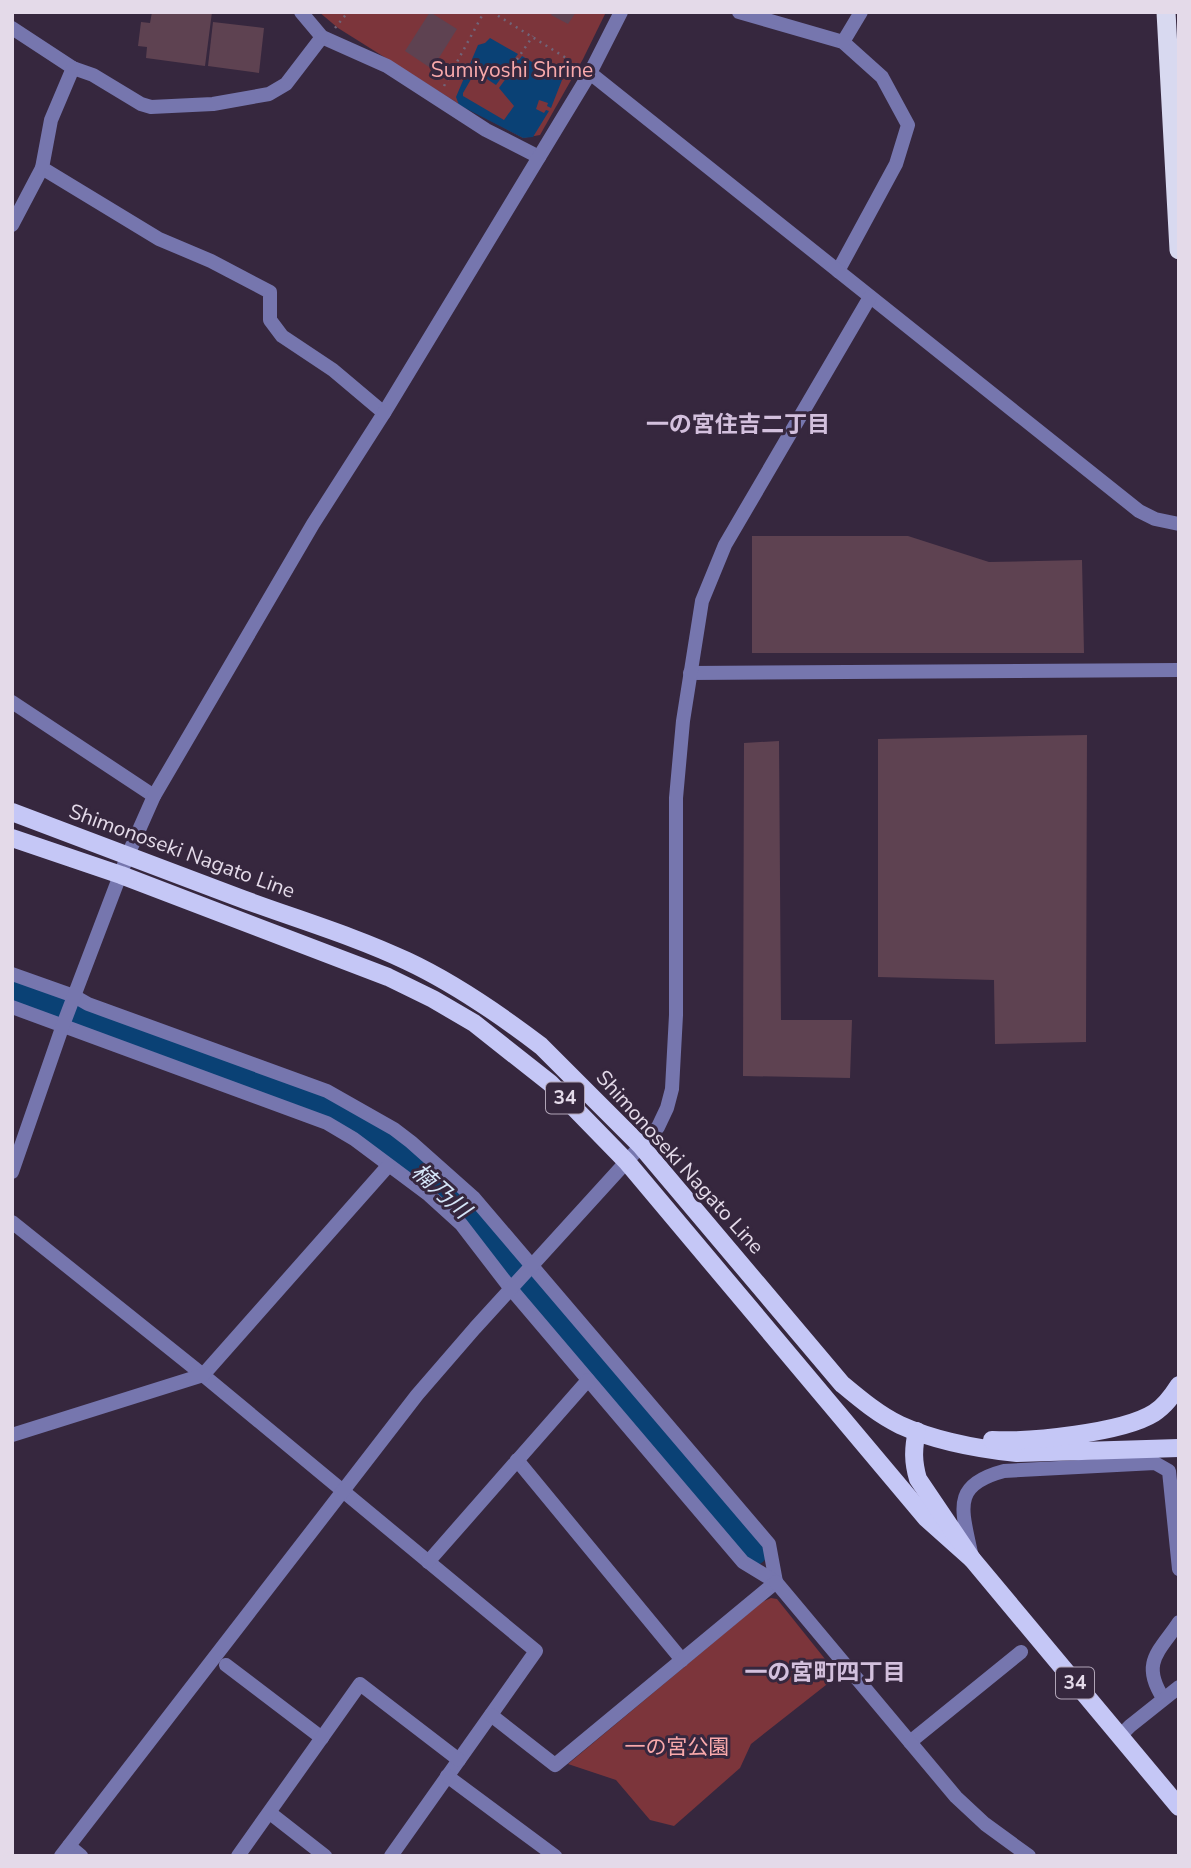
<svg xmlns="http://www.w3.org/2000/svg" width="1191" height="1868" font-family="'Nunito Sans','Noto Sans JP',sans-serif">
<rect width="100%" height="100%" fill="#36273e"/>
<g fill="#7c353b">
<path d="M319,12H606L583,59L540,135L523,138L459,104L338,28Z"/>
<path d="M771,1598L777,1599L825,1659L832,1662L840,1674L751,1744L740,1768L674,1826L650,1820L616,1780L568,1764L762,1602Z"/>
</g>
<path fill="#0a4175" fill-rule="evenodd" d="M490,38L518,54L515,58L519,60L522,56L562,80L551,108L547,106L548,103L539,100L536,109L544,113L546,110L549,111L533,137L523,138L459,105L456,97L478,45L485,43ZM478,73L496,85L504,74L507,77L499,88L514,106L504,120L463,96V93L474,74Z"/>
<g fill="none" stroke-linecap="round" stroke-linejoin="round">
<path stroke="#0a4175" stroke-width="28" d="M12,991L318,1104L386,1143L436,1181L464,1208L754,1551"/>
</g>
<g fill="#5e4251">
<path d="M152,12H212L205,66L146,58L147,47L138,46L141,22L150,23Z"/>
<path d="M430,12L457,29L432,69L405,51Z"/>
<path d="M553,12H576L568,24L551,15Z"/>
<path d="M213,22L264,28L259,73L208,66Z"/>
<path d="M752,536H908L989,562L1082,560L1084,653H752Z"/>
<path d="M1087,735L1086,1042L995,1044L994,980L878,977V739Z"/>
<path d="M779,741L781,1020H852L850,1078L743,1076L744,743Z"/>
</g>
<g fill="none" stroke-linecap="round" stroke-linejoin="round">
<g stroke="#716478" stroke-width="2.5" stroke-dasharray="2 5" stroke-linecap="butt">
<path d="M492,12L579,66"/>
<path d="M335,28L348,12"/>
<path d="M505,77L533,36"/>
<path d="M444,86L484,12"/>
</g>
<g stroke="#7676ae" stroke-width="14">
<path d="M301,12L322,37L387,66L486,130L539,157"/>
<path d="M739,12L843,42L882,77L908,125L896,164L838,271"/>
<path d="M12,28L73,68L93,75L141,104L151,107L213,104L269,94L286,84L322,37"/>
<path d="M843,42L861,12"/>
<path d="M42,168L159,239L211,261L270,292V320L282,336L333,370L384,413"/>
<path d="M12,225L42,168L51,120L73,68"/>
<path d="M12,702L154,796"/>
<path d="M12,974L74,996L88,1004L327,1091L394,1129L411,1142L474,1198L769,1544L776,1582"/>
<path d="M12,1007L327,1123L354,1139L429,1195L461,1224L511,1289L743,1562L776,1582"/>
<path d="M12,1222L203,1375L536,1651L391,1856"/>
<path d="M12,1435L203,1375L388,1166"/>
<path d="M517,1460L682,1660"/>
<path d="M971,1553C962,1509 951,1485 1004,1471L1155,1463L1169,1471L1179,1569"/>
<path d="M428,1562L588,1380"/>
<path d="M226,1665L322,1738"/>
<path d="M1163,1698C1140,1662 1160,1651 1179,1622"/>
<path d="M491,1715L555,1765L776,1582"/>
<path d="M1120,1736L1130,1726L1179,1687"/>
<path d="M910,1742L1021,1652"/>
<path d="M447,1776L555,1856"/>
<path d="M270,1813L325,1856"/>
<path d="M69,1846L81,1856"/>
<path d="M238,1856L360,1684L459,1760"/>
</g>
<g stroke="#7676ae" stroke-width="14">
<path d="M590,73L1139,511L1155,519L1179,524"/>
<path d="M690,673L1179,670"/>
<path d="M12,1172L63,1025L127,857L154,796L313,524L384,413L590,73L621,12"/>
<path d="M776,1582L956,1797L985,1824L1029,1856"/>
<path d="M61,1856L417,1395L475,1328L658,1127L667,1108L672,1089L676,1015V798L683,721L702,601L725,545L870,297"/>
</g>
<g stroke="#c5c7f6" stroke-width="18">
<path d="M12,812C87,841 162,869 237,897C293,918 352,935 407,961C454,983 499,1014 541,1046L641,1146L842,1384C860,1399 879,1415 900,1425C935,1441 979,1449 1017,1453L1179,1448"/>
<path d="M12,838L121,875L388,977L433,999L474,1023L550,1083L627,1162L926,1518L972,1559"/>
<path d="M917,1431C913,1449 913,1462 918,1479L972,1559L1179,1807"/>
<path d="M992,1440C1030,1442 1122,1433 1154,1413C1165,1406 1172,1396 1179,1385"/>
</g>
<path stroke="#d8d9f0" stroke-width="19" d="M1166,12L1179,250"/>
</g>
<g text-anchor="middle" dominant-baseline="central" stroke-width="6" stroke-linejoin="round" paint-order="stroke">
<g fill="#36273e" stroke="#b0a4b6" stroke-width="2">
<rect x="546" y="1082.5" width="38" height="31" rx="5"/>
<rect x="1056" y="1667.5" width="38" height="31" rx="5"/>
</g>
<g font-size="19" font-weight="bold" fill="#e4dae9">
<text x="565" y="1098">34</text>
<text x="1075" y="1683">34</text>
</g>
<g font-size="21" fill="#f9a9ab" stroke="#36273e">
<text x="512" y="70">Sumiyoshi Shrine</text>
<text x="677" y="1747">一の宮公園</text>
</g>
<g font-size="21" fill="#e4dae9" stroke="#36273e">
<text transform="translate(182 851) rotate(20)">Shimonoseki Nagato Line</text>
<text transform="translate(680 1162) rotate(48)">Shimonoseki Nagato Line</text>
</g>
<g font-size="23" font-weight="bold" fill="#d3c0dd" stroke="#36273e">
<text x="738" y="424">一の宮住吉二丁目</text>
<text x="825" y="1672">一の宮町四丁目</text>
</g>
<g font-size="23" font-style="italic" fill="#d5e6f9" stroke="#36273e">
<text transform="translate(441 1191) rotate(42)">楠乃川</text>
</g>
</g>
<rect width="1191" height="1868" fill="none" stroke="#e4dae9" stroke-width="28"/>
</svg>
